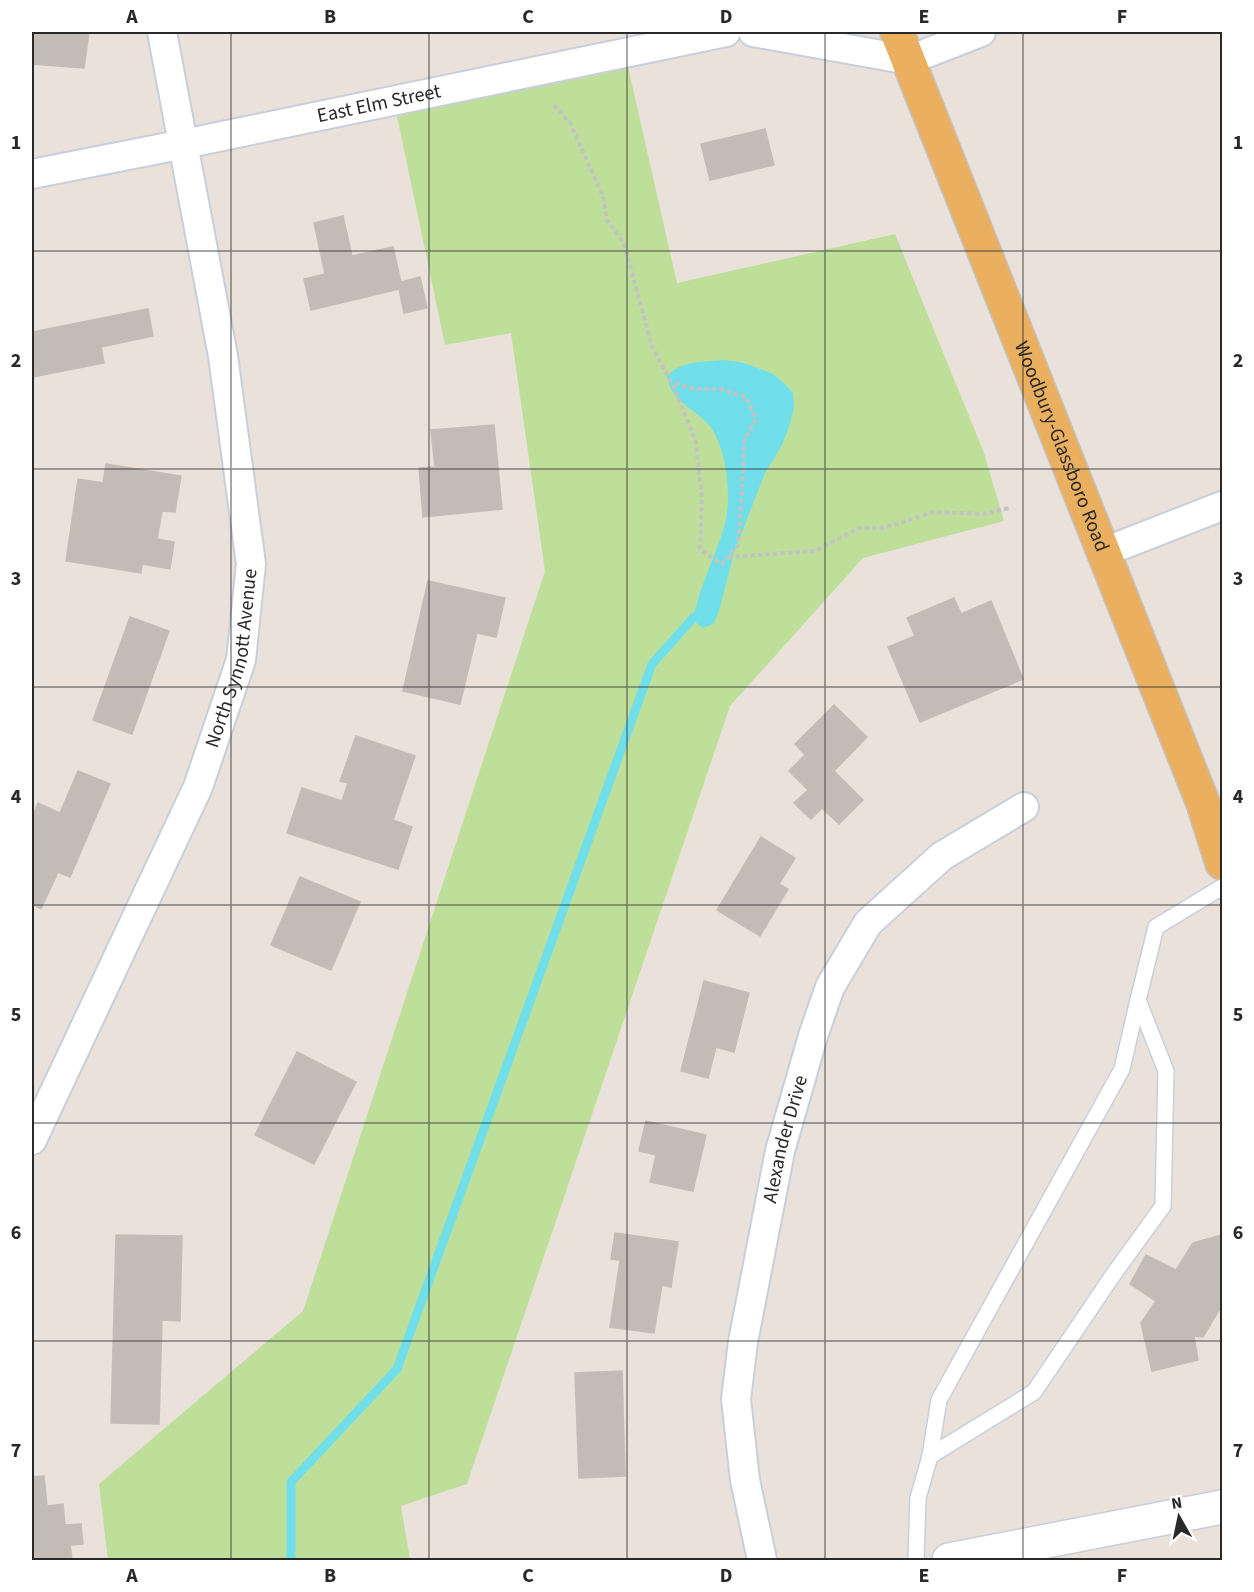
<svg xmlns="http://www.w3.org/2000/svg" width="1254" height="1592" font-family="'Source Sans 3',sans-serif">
<rect width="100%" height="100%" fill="#eae1db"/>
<path fill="#bedf99" d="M626,58L677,283L895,234L984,453L1004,521L863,558L730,706L467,1484L401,1506L410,1560H108L99,1484L303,1311L545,571L511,333L445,345L394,102Z"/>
<path fill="#71dfe9" d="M725,360L744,363L773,374L785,384L793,393L794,408L789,427L782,445L765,473L734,553L719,611L714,623L709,626L703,628C699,625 695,623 694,618C693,613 697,605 698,600C706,570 727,533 728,503C729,480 724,442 708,424C693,407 671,402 667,377C679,360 706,362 725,360Z"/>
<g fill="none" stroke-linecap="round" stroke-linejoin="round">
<path stroke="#71dfe9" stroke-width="9" d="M291,1560V1482L397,1369L652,664L694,617"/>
</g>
<g fill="#c3bcb6" stroke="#c5bcb5" stroke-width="1.5">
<path d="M32,32H89L84,68L32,64Z"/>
<path d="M765,129L774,165L710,180L701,144Z"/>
<path d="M343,216L352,256L393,247L401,282L420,277L427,308L404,313L399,289L311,310L304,279L325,274L314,223Z"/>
<path d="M148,309L153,336L101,347L104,363L32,377V332Z"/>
<path d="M494,425L502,509L423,517L419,468L435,467L431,430Z"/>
<path d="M106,464L181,476L175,512L162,511L157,539L174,542L170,569L142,564L141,573L66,561L78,479L103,483Z"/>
<path d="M428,581L505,598L496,637L477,633L460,704L403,691Z"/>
<path d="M954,598L961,614L991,601L1023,679L920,722L888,647L915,636L907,618Z"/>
<path d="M130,617L169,631L132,734L93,720Z"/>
<path d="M834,705L867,737L834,771L863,800L839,824L822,808L811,819L794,803L808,790L789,771L805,755L795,744Z"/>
<path d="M356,736L415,756L393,820L412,827L398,869L287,833L302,788L342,801L348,783L340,781Z"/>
<path d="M78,771L110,784L70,877L58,872L41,909L32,904V818L38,803L60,813Z"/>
<path d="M761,837L795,858L779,884L788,889L760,936L717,910Z"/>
<path d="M300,877L360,902L331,970L271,945Z"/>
<path d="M704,981L749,993L734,1052L716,1047L708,1078L681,1071Z"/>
<path d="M297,1052L356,1082L314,1164L255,1135Z"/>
<path d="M646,1121L706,1135L693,1191L650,1182L656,1155L639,1151Z"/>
<path d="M615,1233L678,1242L671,1287L662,1285L654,1333L610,1327L620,1260L611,1259Z"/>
<path d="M116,1235L182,1236L180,1321L162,1320L159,1424L111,1423Z"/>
<path d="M1222,1235V1305L1203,1337L1194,1336L1198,1360L1152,1371L1141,1323L1156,1301L1130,1284L1146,1255L1176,1270L1193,1243Z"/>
<path d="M622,1371L625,1476L579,1478L575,1373Z"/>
<path d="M44,1476L47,1506L63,1504L65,1525L81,1524L83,1544L70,1545L72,1560H32V1477Z"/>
</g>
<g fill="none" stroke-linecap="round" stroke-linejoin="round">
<g stroke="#c9cfda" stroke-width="18">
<g id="service">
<path d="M930,1456L939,1400L1122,1069L1138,1000"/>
<path d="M916,1560L918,1498L930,1456L1034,1392L1113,1275L1163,1206L1166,1071L1138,1000L1156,927L1222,887"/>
</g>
</g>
<g stroke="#c9cfda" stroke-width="32">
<g id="minor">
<path d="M753,32L909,60L981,32"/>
<path id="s1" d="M32,174L184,144L726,32"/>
<path d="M1104,552L1222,506"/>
<path id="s2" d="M32,1140L198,787L241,660L251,564L223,356L162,32"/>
<path id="s3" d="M762,1560L745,1480L736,1399L743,1342L780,1151L813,1036L830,987L868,923L942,856L1024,807"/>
</g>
</g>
<g stroke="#c9cfda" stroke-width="36">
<path id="tertiary" d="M949,1560L1222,1507"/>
</g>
<g stroke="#c3c3c3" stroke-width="36">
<g id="primary">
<path id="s4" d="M897,32L1203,803L1222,863"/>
</g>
</g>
<g stroke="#c3c3c3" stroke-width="4" stroke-dasharray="4.5 3" stroke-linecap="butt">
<path d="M554,105L570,123L603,196L607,220L624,244L652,346L675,390L696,442L702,499L700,549L722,564L738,545L742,493L744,441L756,419L746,397L720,389H694L672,382"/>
<path d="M728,557L815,551L859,528H884L933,512L984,514L1009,508"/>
</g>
<use href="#service" stroke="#fff" stroke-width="15"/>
<use href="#minor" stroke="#fff" stroke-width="28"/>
<use href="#tertiary" stroke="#fff" stroke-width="33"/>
<use href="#primary" stroke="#eab060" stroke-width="33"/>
</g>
<path fill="none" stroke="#292929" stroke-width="1.5" stroke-opacity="0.55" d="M231,32V1560M429,32V1560M627,32V1560M825,32V1560M1023,32V1560M32,251H1222M32,469H1222M32,687H1222M32,905H1222M32,1123H1222M32,1341H1222"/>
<g text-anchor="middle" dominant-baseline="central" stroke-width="6" stroke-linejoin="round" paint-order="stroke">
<g font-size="20" fill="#292929" stroke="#fff">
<text stroke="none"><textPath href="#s1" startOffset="354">East Elm Street</textPath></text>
<text stroke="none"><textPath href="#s4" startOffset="446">Woodbury-Glassboro Road</textPath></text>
<text stroke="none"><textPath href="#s2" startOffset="524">North Synnott Avenue</textPath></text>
<text stroke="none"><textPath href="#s3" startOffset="428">Alexander Drive</textPath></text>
</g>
</g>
<rect width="1254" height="1592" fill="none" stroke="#ffffff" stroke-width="66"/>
<g transform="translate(1179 1517) rotate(351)" stroke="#ffffff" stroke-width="4.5" paint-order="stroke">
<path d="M0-4.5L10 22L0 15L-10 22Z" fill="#292929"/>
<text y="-9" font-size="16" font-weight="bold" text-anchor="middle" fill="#292929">N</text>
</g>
<rect x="33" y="33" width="1188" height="1526" fill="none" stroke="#292929" stroke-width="2"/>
<g font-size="20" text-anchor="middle" font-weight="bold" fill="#292929">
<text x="132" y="23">A</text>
<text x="330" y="23">B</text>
<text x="528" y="23">C</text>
<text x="726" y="23">D</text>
<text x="924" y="23">E</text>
<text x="1122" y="23">F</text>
<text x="16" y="149">1</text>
<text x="1238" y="149">1</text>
<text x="16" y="367">2</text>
<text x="1238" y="367">2</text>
<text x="16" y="585">3</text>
<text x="1238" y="585">3</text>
<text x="16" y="803">4</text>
<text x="1238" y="803">4</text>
<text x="16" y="1021">5</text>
<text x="1238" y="1021">5</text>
<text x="16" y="1239">6</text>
<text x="1238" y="1239">6</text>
<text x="16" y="1457">7</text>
<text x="1238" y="1457">7</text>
<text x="132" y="1582">A</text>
<text x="330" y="1582">B</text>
<text x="528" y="1582">C</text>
<text x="726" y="1582">D</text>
<text x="924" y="1582">E</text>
<text x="1122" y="1582">F</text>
</g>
</svg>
